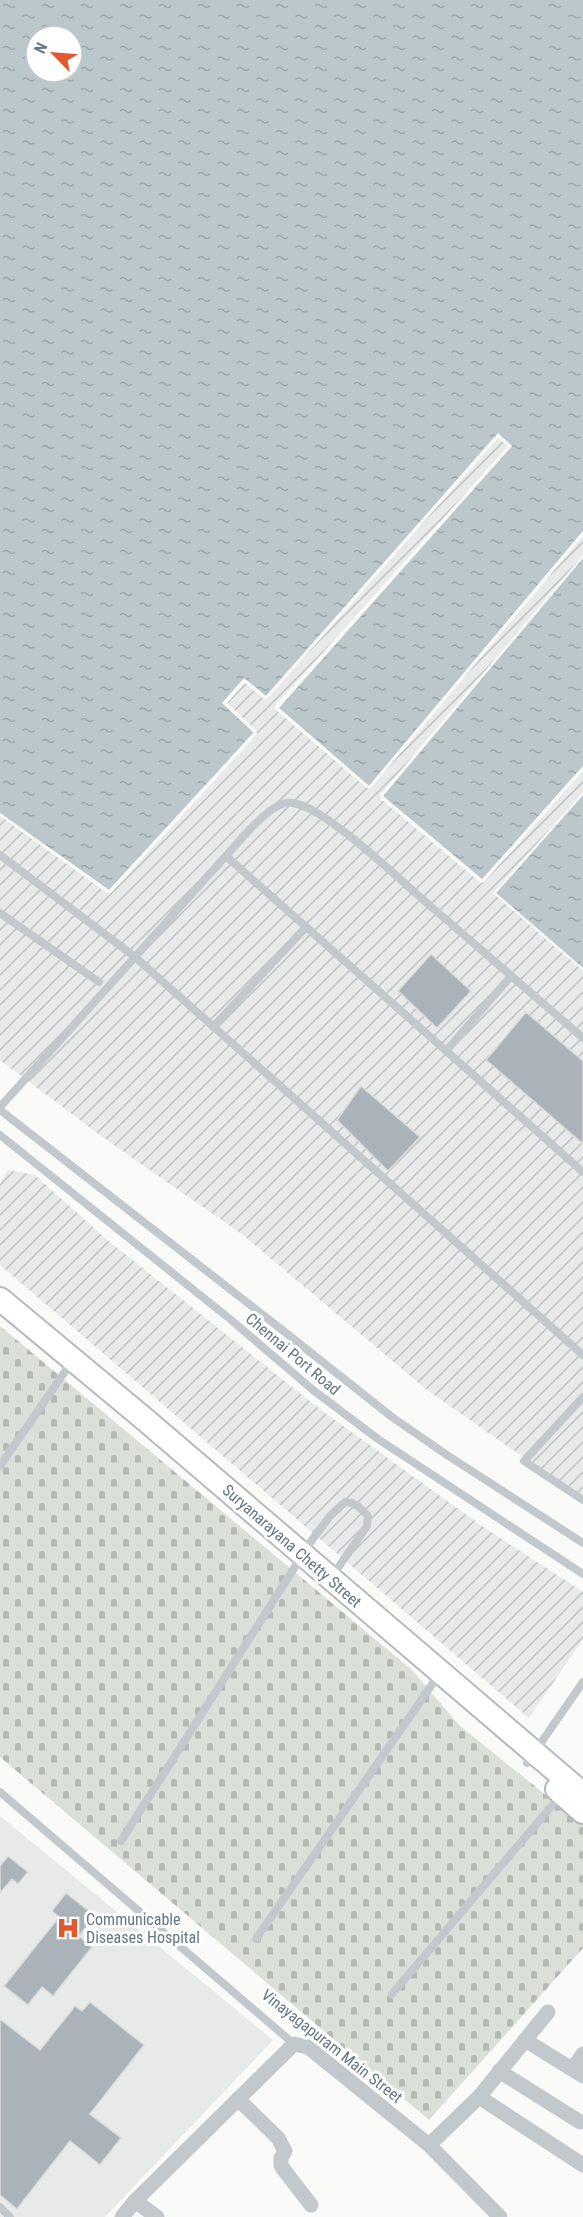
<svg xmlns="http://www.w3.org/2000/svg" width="583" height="2217" font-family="'Roboto Condensed',sans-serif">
<defs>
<pattern id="industrial-furrows" width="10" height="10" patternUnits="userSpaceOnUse" patternTransform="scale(1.5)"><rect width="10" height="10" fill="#e8e9e9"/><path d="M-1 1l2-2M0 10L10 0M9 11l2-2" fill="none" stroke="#c0c1c2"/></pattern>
<pattern id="cemetery-stones" width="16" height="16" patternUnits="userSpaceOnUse" patternTransform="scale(1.5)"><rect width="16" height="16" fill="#dadfd7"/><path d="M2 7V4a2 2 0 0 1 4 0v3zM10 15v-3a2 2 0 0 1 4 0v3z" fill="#b4b9b4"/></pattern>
<pattern id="water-ripples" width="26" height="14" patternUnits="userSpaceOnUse" patternTransform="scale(1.5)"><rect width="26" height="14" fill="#bbc7cb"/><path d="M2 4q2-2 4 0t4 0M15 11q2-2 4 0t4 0" fill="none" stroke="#9ca6aa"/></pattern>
</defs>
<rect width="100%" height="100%" fill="#fafaf8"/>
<path fill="#e8e9e9" d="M0,1816L273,2040L105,2217H0Z"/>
<g fill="url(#industrial-furrows)">
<path d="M498,433L512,446L279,707L369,786L583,531V558L383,796L482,879L583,766V795L496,893L583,968V1499L427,1390L243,1235L101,1136L0,1060V813L109,890L254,733L222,703L244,678L266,696Z"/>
<path d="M8,1170L35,1175L105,1238L321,1410L482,1526L583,1592V1639L529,1718L0,1265V1184Z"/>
</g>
<path fill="url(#cemetery-stones)" d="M0,1326L412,1670L460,1726L583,1825V1948L429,2120L0,1757Z"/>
<g fill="url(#water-ripples)" fill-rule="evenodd">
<path d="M0,0H583V531L369,786L278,707L512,446L498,434L266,696L244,679L223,703L254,732L109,890L0,813ZM36,36H72V72H36Z"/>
<path d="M583,558V766L482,880L383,796Z"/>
<path d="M583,795V968L496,893Z"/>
</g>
<g fill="#fafaf8">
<path d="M498,433L512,446L279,708L369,786L583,531V536L371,788H367L276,710L275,706L508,446L498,438L268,698L264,699L245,683L227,703L256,730L257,734L111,893H107L0,816V813L109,890L254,733L222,703L244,678L266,696Z"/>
<path d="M583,555V558L383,796L482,879L583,766V771L484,882L481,883L381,799L380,795Z"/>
<path d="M583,792V795L496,893L583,968V971L493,893Z"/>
</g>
<g fill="#aab3b9" stroke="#dcdcda" stroke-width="1.5">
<path d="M431,954L471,991L437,1028L398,991Z"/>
<path d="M526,1012L583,1061V1144L486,1060Z"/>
<path d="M361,1086L420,1137L388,1171L337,1120Z"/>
<path d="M8,1856L28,1872L18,1884L12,1879L0,1893V1866Z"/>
<path d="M66,1893L95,1916L79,1936L92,1947L53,1996L42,1987L28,2005L4,1986L59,1917L52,1911Z"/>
<path d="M90,2002L144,2045L90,2114L121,2138L100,2165L70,2141L17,2209L0,2195V2019L40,2050L75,2006L82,2011Z"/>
</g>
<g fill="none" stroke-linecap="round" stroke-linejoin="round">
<g stroke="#b5babe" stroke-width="26">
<g id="primary">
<path d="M0,1299L142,1417L583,1794"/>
<path d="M557,1789L583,1812"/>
</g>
</g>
<g stroke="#c3c8cc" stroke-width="8">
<path d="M0,855L135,957L583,1355"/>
<path d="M226,856L583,1172"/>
<path d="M0,913L99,982"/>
<path d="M213,1027L306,927"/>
<path d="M446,1051L511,976"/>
<path d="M0,1107L251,828C262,818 276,801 293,803C325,807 400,880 427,903C479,948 531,993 583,1038"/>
<path d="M0,1110L281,1329L392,1417L447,1455L583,1543"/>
<path d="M0,1135L230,1319L313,1390L378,1439L583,1574"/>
<path d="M583,1397L524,1461L583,1500"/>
<path d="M0,1466L66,1370"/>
<path d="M527,1763L583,1682"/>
<path d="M0,1792L294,2044"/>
<path d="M121,1841L312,1540L330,1516L345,1502L352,1503L359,1507L368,1516L367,1526L333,1575"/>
<path d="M256,1939L433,1683"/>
<path d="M392,1994L561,1795"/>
<path d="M0,2207L10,2217"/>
</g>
<g stroke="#c3c8cc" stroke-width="15">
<path d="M525,2040L583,2076"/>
<path d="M573,2069L583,2054"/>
<path d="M499,2071L580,2122"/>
<path d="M479,2097L583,2165"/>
<path d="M238,2099L278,2138L285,2151L281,2158V2166L311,2205"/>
<path d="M429,2145L479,2097L548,2012"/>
<path d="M135,2201L157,2217"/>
<path d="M122,2217L135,2201L294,2044L308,2047L429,2145L500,2217"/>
</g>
<use href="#primary" stroke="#fff" stroke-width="22"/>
</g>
<defs>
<g id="hospital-bare" transform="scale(1.8)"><path d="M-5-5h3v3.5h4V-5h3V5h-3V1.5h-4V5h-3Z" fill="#e4572e" stroke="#fff" stroke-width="2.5" paint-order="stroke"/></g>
</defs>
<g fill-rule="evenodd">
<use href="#hospital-bare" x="68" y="1928"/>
</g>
<g text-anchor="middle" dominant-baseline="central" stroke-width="6" stroke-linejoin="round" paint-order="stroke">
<g font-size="16" fill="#657683" stroke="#fff">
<text transform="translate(293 1354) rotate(40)">Chennai Port Road</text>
<text transform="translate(292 1546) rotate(41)">Suryanarayana Chetty Street</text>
<text transform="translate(332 2046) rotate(38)">Vinayagapuram Main Street</text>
</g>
<g font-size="16" fill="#657683" stroke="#fff" text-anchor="start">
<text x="86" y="1919">Communicable<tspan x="86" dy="18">Diseases Hospital</tspan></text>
</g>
</g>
<g transform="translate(54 54) rotate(295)"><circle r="28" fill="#ffffff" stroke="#c1c8cd" stroke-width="1.5"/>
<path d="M0-4.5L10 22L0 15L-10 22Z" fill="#e4572e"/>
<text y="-9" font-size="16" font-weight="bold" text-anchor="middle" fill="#657683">N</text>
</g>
</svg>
